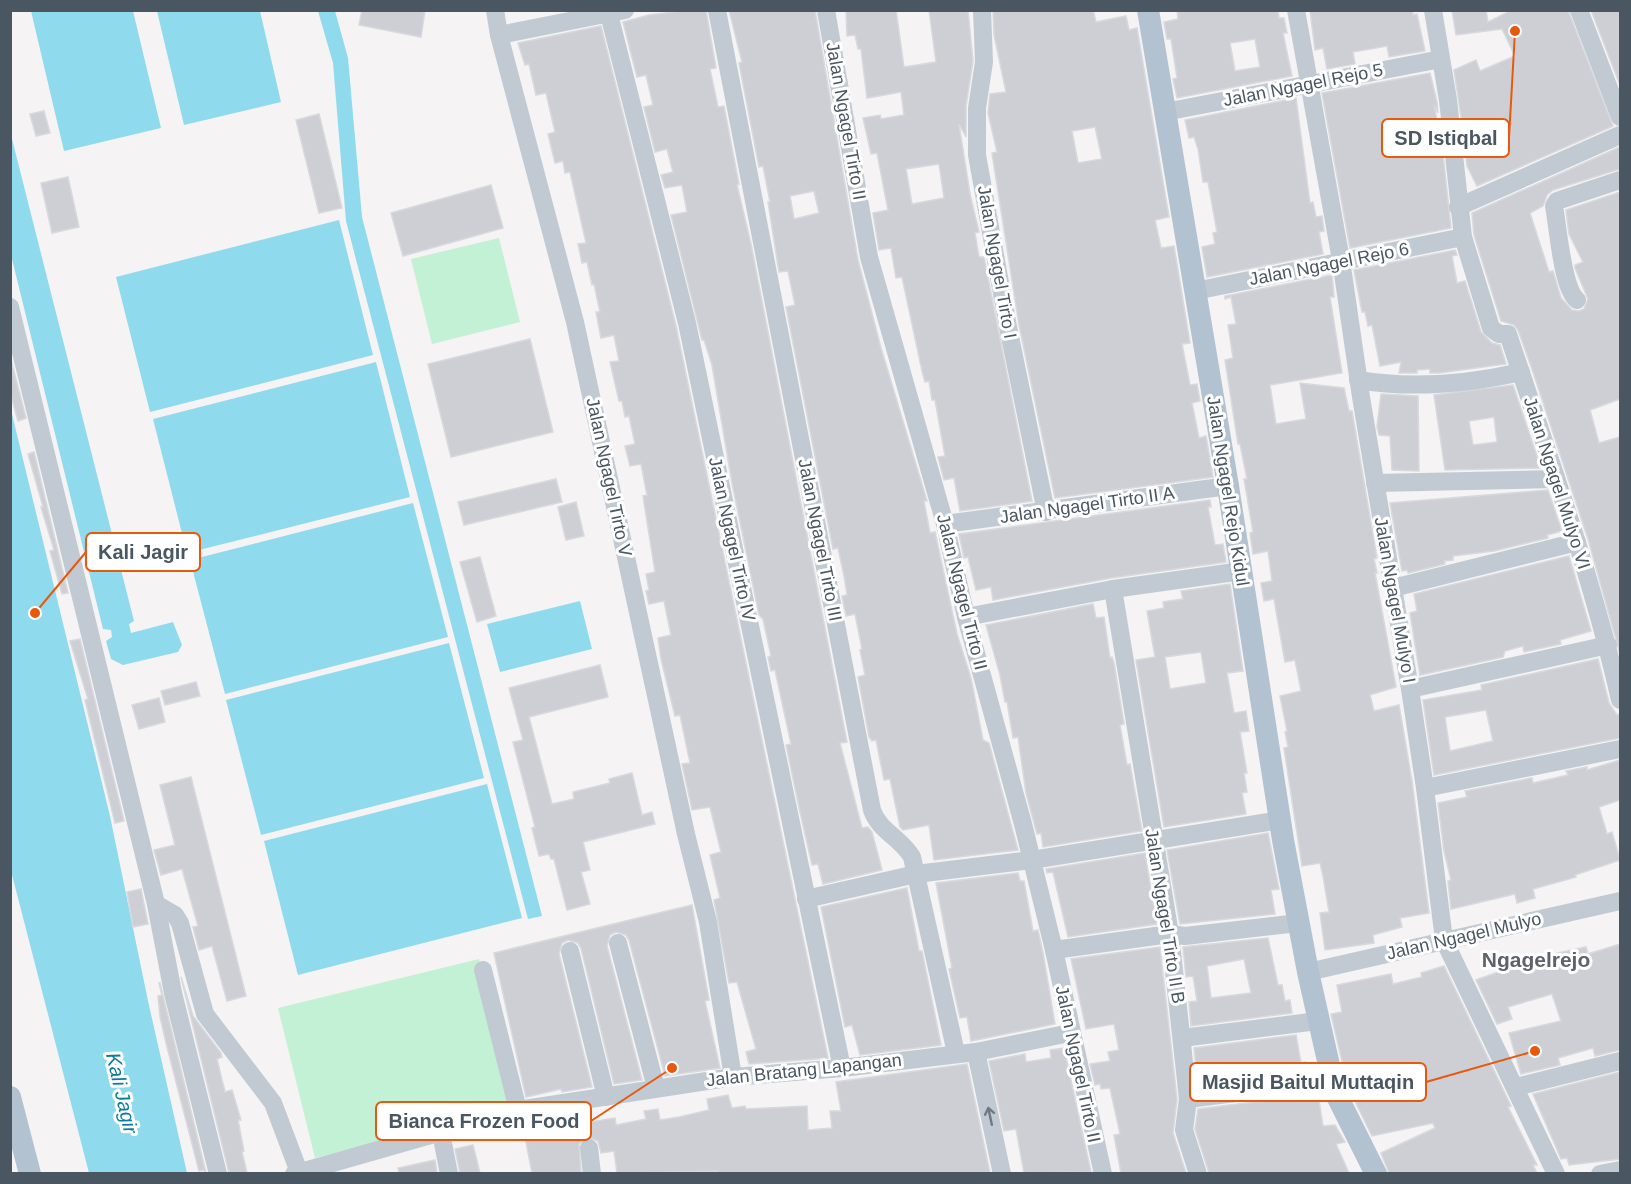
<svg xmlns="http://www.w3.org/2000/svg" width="1631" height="1184" font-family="Arial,sans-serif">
<rect width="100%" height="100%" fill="#f5f3f3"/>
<g fill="#c3f1d5">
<path d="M499,238L520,322L432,344L411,259Z"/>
<path d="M479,959L516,1108L315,1158L278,1008Z"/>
</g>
<g fill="#90daee">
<path d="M31,11H133L161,128L64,151Z"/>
<path d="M157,11H260L281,102L184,125Z"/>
<path d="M318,11H335L348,58L362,217L542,916L528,919L346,221L333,63Z"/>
<path d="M11,135L134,621L129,624L131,633L173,622L182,645L178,652L123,665L111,659L106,641L112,637L111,630L103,629L11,255Z"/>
<path d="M339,220L373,355L150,412L116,277Z"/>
<path d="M376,362L410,497L187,553L153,419Z"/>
<path d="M11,410L110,816L148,1001L187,1173H89L11,871Z"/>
<path d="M413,503L448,637L225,694L190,560Z"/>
<path d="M580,601L592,649L500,672L487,624Z"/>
<path d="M449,643L484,778L261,835L226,700Z"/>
<path d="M487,784L522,918L298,975L264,841Z"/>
</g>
<g fill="#cdcfd5" stroke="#d7d9de" stroke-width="1.5" fill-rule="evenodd">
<path d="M362,10H425L421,37L359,25Z"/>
<path d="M690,10H706L716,68L710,69L718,107L724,106L739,184L737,185L751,244L847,742L840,743L862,828L868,827L872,832L882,870L823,884L818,864L812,865L800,812L786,745L791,744L775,670L771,671L768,657L771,656L763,619L759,615L732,483L712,365L704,340H702L671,215L687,212L682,185L665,188L661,175L673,172L667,149L655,152L644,107L653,105L646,75L637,77L623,22L649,15Z"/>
<path d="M729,10H815L858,260L881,348L927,501H924L930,533L935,532L957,634L971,678L983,740L989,743L1018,850L934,860L929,825L903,830L900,827L890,779L884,780L876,740L872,741L869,737L858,677L865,675L860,650L862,649L855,614L846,616L842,596L847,595L844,576L838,548L833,549L786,307L795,305L788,271L779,272L768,202H770L763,166L759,167L739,63L742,62ZM814,191L819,213L794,219L790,196Z"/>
<path d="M846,10H896L904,67L936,62L929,10H968L973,61L966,106V137L959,124L970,194L979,232L975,233L979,257H984L1032,501L960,511L954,478L944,480L938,457L945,456L935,400H932L929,381L925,382L922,371L902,277L896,278L891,248L879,250L873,213L888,210L877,153L871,154L863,118L880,115L881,119L904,115L901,92L867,98L861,49H858L855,35L847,36ZM939,164L944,198L912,204L906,169Z"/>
<path d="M993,10H1093L1096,22L1126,16L1129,30L1137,28L1169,217L1155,220L1161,248L1174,246L1190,343L1182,344L1190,385L1197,384L1200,401L1192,403L1199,438L1206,436L1213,477L1055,498L1019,325L992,153L997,152L988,113L990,94L1006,92L994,35ZM1095,127L1102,159L1078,163L1072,131Z"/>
<path d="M1177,10H1278L1279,18H1284L1287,33H1283L1292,76L1177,98L1173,79L1177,78L1171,39H1167L1164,22L1178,19ZM1255,39L1260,67L1235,71L1230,43Z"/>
<path d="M1310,10H1413V15L1417,14L1425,51L1389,57L1387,46L1353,52L1355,64L1327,69L1323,48L1315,50Z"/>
<path d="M1452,10H1486L1488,22L1512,10H1568L1613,126L1477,186L1467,166L1464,142L1471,139L1461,117L1454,70L1476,60L1480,71L1515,56L1502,29L1456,35Z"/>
<path d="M1591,10H1620V85Z"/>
<path d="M601,26L676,326L828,1058L749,1064L746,1052L756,1049L737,982L729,983L714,900L720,898L710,855L721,852L710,807L692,810L682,764L690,763L680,715L675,716L661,659L658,638L671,635L664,601L649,604L646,591L649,590L646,574L655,572L643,496L647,495L641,464L630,466L625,446L635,444L629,416L625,417L622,401H619L610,362L619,361L614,335L601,338L596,312H600L594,284L592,285L587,262L582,263L578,244L586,243L570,172L565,173L563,161L555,163L548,134L555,132L546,93L536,95L529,64L525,65L518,43Z"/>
<path d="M1430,73L1437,102L1438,113L1434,105L1442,145L1451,228L1350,248L1322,93Z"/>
<path d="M1296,98L1310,203L1313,202L1316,217L1322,216L1324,231L1319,232L1323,254L1207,277L1202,247L1215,244L1213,233L1217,232L1208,182H1203L1198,149L1194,137L1189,138L1185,120Z"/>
<path d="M44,111L50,133L36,136L30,114Z"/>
<path d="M319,114L342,208L319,213L296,120Z"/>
<path d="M1620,147V169L1553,190L1547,195L1543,206L1530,213L1549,272L1553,271L1561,298L1572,310L1579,311L1584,309L1588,299L1575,268V265L1583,262L1569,234L1566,210L1620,192V399L1590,410L1599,443L1620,437V654L1588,539L1532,369L1518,330L1514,325L1501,321L1474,235L1472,213Z"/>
<path d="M68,177L79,227L52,233L41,183Z"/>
<path d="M491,185L503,228L403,256L391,213Z"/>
<path d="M1455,250L1457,255L1452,256L1457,283L1465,281L1481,332L1492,343L1500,345L1506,364L1439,373H1430V369L1417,370V373H1399L1401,362L1380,366L1372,325L1368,326L1365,312H1362L1354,270Z"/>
<path d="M1332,275L1334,297H1330L1342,373L1270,385L1276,424L1306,419L1300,383L1344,388L1349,411H1352L1377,558L1374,559L1377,573H1375L1396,687L1370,695L1374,711L1399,705L1412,781L1429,913L1400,918L1402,927L1373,935L1374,943L1325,950L1320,913L1329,912L1323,876L1320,863L1302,866L1284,748L1288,747L1285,732L1287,731L1280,696L1301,691L1295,660L1285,662L1274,599L1264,601L1261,583L1272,581L1268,551L1253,554L1250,533L1253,532L1244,479H1247L1240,444H1238L1225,360L1233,358L1228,325L1236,324L1231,297L1225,299V296Z"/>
<path d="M530,339L553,432L451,457L428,364Z"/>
<path d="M10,356L26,418L18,421L10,392Z"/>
<path d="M1513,385L1541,468L1445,470L1434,395ZM1494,417L1497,442L1473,445L1469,421Z"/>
<path d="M1381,394L1418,396L1419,471L1392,470L1390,436L1379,435L1377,427Z"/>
<path d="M34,452L68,593L62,594L50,551L54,550L41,507H43L28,454Z"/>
<path d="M556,479L562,502L464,525L458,502Z"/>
<path d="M1548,490L1562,531L1547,535L1548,538L1494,551L1453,556V560L1444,561L1445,564L1408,573L1407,570L1402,571L1390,503Z"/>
<path d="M1210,500L1211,507H1208L1215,545L1223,544L1226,562L1111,578L993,600L991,587L976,590L968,557L964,558L959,534Z"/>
<path d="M576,502L584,536L566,540L558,507Z"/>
<path d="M1569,556L1591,631L1560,640L1561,644L1524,652L1523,646L1505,651L1503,657L1420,675L1410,613L1417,611L1414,594Z"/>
<path d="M480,557L496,616L477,622L460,562Z"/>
<path d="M1230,584L1243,671L1227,673L1234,713L1246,711L1249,731L1240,732L1247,773H1244L1247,792L1242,793L1246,814L1164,827L1136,660L1155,657L1147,611L1164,608L1163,602L1183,599L1181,591ZM1201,652L1206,683L1170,689L1165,657Z"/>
<path d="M1093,604L1096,618L1104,617L1110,658L1112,657L1114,663L1124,724L1120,725L1127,765L1130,764L1142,831L1043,847L1041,833L1037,834L1026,793L1018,737L1013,738L1007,702H1005L1000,675L986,625Z"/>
<path d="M80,639L124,821L115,823L85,700L88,699L70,641Z"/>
<path d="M1598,659L1609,703L1617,715L1620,714V738L1434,775L1423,700L1482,690L1481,685ZM1486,710L1493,741L1450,751L1445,717Z"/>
<path d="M600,665L608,697L529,717L552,804L574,799L573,792L610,783L609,779L632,773L642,815L652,812L655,824L583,842L590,870L581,872L590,904L567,910L554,859H551L549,854L539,856L532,828L535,827L513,742L523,740L509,688Z"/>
<path d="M196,682L200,696L165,705L161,691Z"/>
<path d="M159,698L165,722L139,729L132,705Z"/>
<path d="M1620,760V800L1599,807L1607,834L1612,832L1620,860L1575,875L1576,877L1533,889L1535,898L1517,903L1515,894L1451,909L1448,881L1451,880L1444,851L1438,803L1467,797L1465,791L1532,778L1533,783L1568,775L1566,771L1587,767V770Z"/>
<path d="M191,777L246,996L227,1001L212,946L199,950L193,927L198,926L182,869L161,875L154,850L175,845L160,785Z"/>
<path d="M1268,833L1279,889L1271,890L1275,914L1180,924L1167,850Z"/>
<path d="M1145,853L1157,924L1068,937L1053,872L1047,873L1046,869Z"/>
<path d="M1018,873L1020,881H1024L1033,931L1038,930L1043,953L1055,1024L971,1041L967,1017L960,1018L949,969L952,968L936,883Z"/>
<path d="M907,888L919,951H922L941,1045L860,1055L852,1025L845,1027L821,907Z"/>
<path d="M141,889L148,924L133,927L127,892Z"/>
<path d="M692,905L709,1000L705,1001L720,1068L665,1076L629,940L626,935L616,932L610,935L607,946L642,1080L614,1084L581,948L578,943L568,940L562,943L559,954L592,1087L562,1092L561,1089L526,1097L494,953Z"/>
<path d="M1268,938L1278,985H1282L1285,1001L1290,1000L1292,1013L1191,1026L1189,1002L1197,1001L1193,976L1186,977L1183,947ZM1244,959L1251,993L1211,998L1207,966Z"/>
<path d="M1620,944V1050L1595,1056L1593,1048L1558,1058L1560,1065L1521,1074L1509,1033L1561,1021L1552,994L1508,1007L1512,1019L1497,1024L1476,980L1540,957L1586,947L1588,954Z"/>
<path d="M1160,947L1177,1099L1173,1133L1186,1173H1121L1114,1135L1120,1134L1110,1088L1101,1089L1100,1084L1095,1085L1090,1064L1110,1061L1108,1052L1119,1050L1114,1024L1086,1029L1071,959Z"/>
<path d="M1444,966L1511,1106L1508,1107L1537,1165H1533L1537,1173H1389L1381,1153L1435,1128L1433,1123L1372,1136L1348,1087L1331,1014L1342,1012L1337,985L1391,974L1393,984L1422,977L1421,973Z"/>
<path d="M181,977L193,1016L221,1053L222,1057L217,1059L225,1092L232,1090L241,1120H238L244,1151L242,1152L247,1173H229Z"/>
<path d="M159,983H160L206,1173L204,1170L199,1171L167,1047L160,1017L158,996L162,995Z"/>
<path d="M1296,1035L1301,1063L1305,1062L1307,1073L1198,1086L1194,1048Z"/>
<path d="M1064,1048L1091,1172L1024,1173L1016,1129L1004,1131L989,1061L1025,1054L1026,1062L1051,1058L1050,1050Z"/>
<path d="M967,1064L990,1173H718V1171L617,1173L614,1151L601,1153L598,1141L588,1137L579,1144L581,1173H532L524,1132L615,1118L616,1125L646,1119L644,1111L658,1109L660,1120L679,1117L709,1110L707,1099L728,1095L732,1108L745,1106L746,1109L807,1106L808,1130L832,1128L830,1111H841L836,1082Z"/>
<path d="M1620,1072V1159L1569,1165L1567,1158L1561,1159L1533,1094Z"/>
<path d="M1318,1094L1323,1126L1335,1125L1345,1142L1336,1144L1349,1173H1209L1195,1129L1198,1109Z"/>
<path d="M473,1145L480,1173H460L455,1149Z"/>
<path d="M435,1160L437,1173H399L398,1168Z"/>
</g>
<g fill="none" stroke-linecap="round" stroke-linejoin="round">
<g stroke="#c1cad2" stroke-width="18">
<path d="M495,10L499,35L575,322L686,834L708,922L733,1077"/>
<path d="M717,10L872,810C879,831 901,838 912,857L956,1053"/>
<path d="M826,10L869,257L945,524L966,617L1023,824L1054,950L1103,1174"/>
<path d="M982,10L984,62L977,108V155L1008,327L1046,512"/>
<path d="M1296,10L1341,260L1361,397L1410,689L1425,788L1444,940L1556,1174"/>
<path d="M1433,10L1448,100L1463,237L1491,328L1499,334H1508C1548,455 1592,576 1620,700"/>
<path d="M1579,10L1620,117"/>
<path d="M609,14L687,323L842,1068"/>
<path d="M499,35L625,10"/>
<path d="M1165,112L1441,59"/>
<path d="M1458,207L1620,135"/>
<path d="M1195,291L1463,237"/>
<path d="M1577,300C1562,288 1558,226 1554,206L1557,201L1620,180"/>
<path d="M10,307L156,904L175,915L180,923L205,1014L273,1103L299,1172"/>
<path d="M1358,380C1412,389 1468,384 1521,372"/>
<path d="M1375,483L1555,479"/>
<path d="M945,524L1228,486"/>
<path d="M1393,588L1577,542"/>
<path d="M1113,589L1170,934L1188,1099L1184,1130L1198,1174"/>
<path d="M966,617L1113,589L1242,571"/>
<path d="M1410,689L1608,645"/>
<path d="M1425,788L1620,749"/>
<path d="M806,899L916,874L1032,860L1280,820"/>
<path d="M156,904L173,993L218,1174"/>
<path d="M618,943L656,1088"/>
<path d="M1054,950L1170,934L1185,936L1298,923"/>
<path d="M570,951L606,1097"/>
<path d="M483,970L518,1110"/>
<path d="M1308,972L1620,901"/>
<path d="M1182,1038L1318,1021"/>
<path d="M976,1052L1002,1174"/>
<path d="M1516,1087L1620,1061"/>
<path d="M1188,1099L1332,1081"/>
<path d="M441,1133L449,1174"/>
<path d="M589,1148L592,1174"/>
<path d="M294,1174L518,1110L733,1077L842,1068L976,1052L1070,1033"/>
<path d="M1600,1174L1620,1170"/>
</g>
<g stroke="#b3c2d1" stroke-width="22">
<path d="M1148,10L1228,486L1283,840L1308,972L1335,1092L1376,1174"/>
<path d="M10,1097L30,1174"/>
</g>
</g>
<defs><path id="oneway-shaft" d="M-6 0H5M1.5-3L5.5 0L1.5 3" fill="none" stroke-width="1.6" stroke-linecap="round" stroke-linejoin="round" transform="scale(1.5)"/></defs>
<use stroke="#6e7983" href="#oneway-shaft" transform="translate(990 1116) rotate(-102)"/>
<g text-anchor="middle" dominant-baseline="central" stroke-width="6" stroke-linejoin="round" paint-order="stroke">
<g font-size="18" fill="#4a5661" stroke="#fff">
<text transform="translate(1303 85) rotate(-11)">Jalan Ngagel Rejo 5</text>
<text transform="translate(846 121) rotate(80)">Jalan Ngagel Tirto II</text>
<text transform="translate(997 262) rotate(80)">Jalan Ngagel Tirto I</text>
<text transform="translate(1329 264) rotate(-11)">Jalan Ngagel Rejo 6</text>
<text transform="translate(609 477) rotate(78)">Jalan Ngagel Tirto V</text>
<text transform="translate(1557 483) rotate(72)">Jalan Ngagel Mulyo VI</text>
<text transform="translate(1228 491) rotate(81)">Jalan Ngagel Rejo Kidul</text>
<text transform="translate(1087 505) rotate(-8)">Jalan Ngagel Tirto II A</text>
<text transform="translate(732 539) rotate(78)">Jalan Ngagel Tirto IV</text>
<text transform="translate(820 540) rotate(79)">Jalan Ngagel Tirto III</text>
<text transform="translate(962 592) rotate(76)">Jalan Ngagel Tirto II</text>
<text transform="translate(1395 600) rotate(80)">Jalan Ngagel Mulyo I</text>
<text transform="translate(1165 916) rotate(81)">Jalan Ngagel Tirto II B</text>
<text transform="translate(1464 936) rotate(-13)">Jalan Ngagel Mulyo</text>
<text transform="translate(1078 1064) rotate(78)">Jalan Ngagel Tirto II</text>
<text transform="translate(804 1070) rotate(-6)">Jalan Bratang Lapangan</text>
</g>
<g font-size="20" font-style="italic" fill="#0c7c9b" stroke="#fff">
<text transform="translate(122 1093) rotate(77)">Kali Jagir</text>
</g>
<g font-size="21" font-weight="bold" fill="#5f6368" stroke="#fff">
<text x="1536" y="959">Ngagelrejo</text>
</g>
</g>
<path fill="none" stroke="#e8590c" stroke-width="2" d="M1515 31L1509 138M35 613L86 552M1535 1051L1426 1082M672 1068L591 1121"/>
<g fill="#e8590c" stroke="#fff" stroke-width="2">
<circle cx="1515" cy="31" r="6"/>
<circle cx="35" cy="613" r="6"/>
<circle cx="1535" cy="1051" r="6"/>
<circle cx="672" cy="1068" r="6"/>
</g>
<g fill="#fff" stroke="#e8590c" stroke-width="2">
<rect x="1382" y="119" width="127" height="38" rx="6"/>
<rect x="86" y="533" width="114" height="38" rx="6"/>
<rect x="1190" y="1063" width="236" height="38" rx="6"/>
<rect x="376" y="1102" width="215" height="38" rx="6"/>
</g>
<g font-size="20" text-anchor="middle" font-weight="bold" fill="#4a5661">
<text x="1446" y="145">SD Istiqbal</text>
<text x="143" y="559">Kali Jagir</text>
<text x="1308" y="1089">Masjid Baitul Muttaqin</text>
<text x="484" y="1128">Bianca Frozen Food</text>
</g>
<rect width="1631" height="1184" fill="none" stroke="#4a5661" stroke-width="24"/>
</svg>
